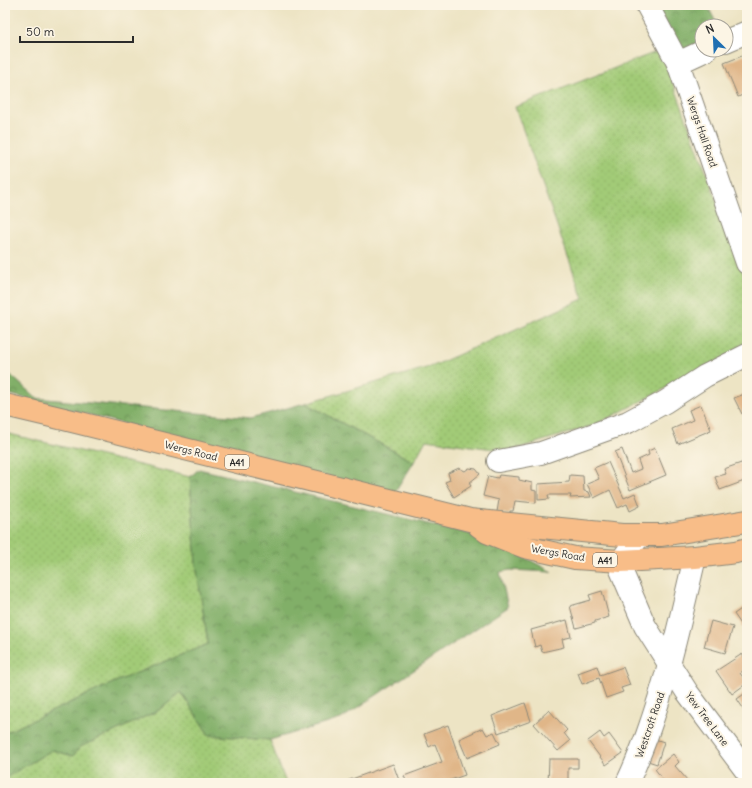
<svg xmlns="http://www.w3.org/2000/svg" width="752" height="788" font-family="Delius,sans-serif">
<defs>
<pattern id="grass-dots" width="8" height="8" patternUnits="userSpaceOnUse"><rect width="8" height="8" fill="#a2cb77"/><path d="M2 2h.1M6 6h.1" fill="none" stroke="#8cae67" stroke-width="1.8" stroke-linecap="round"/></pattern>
<pattern id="forest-crowns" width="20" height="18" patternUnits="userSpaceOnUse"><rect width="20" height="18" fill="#81af68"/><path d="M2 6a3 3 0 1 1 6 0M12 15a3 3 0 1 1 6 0" fill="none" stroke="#6a8f56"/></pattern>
</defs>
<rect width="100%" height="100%" fill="#fcf5e5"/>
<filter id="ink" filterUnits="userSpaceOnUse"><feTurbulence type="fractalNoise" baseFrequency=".025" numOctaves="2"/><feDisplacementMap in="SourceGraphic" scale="8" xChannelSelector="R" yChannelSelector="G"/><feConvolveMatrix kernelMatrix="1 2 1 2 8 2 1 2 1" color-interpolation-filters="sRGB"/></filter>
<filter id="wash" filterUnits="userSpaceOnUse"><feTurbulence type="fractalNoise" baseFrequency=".012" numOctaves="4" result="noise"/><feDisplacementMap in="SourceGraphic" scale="16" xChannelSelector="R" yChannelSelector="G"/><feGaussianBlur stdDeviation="0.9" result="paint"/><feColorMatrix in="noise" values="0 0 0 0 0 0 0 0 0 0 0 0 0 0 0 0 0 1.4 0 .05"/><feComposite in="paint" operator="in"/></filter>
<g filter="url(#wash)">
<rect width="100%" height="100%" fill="#ede4c4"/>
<g fill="url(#grass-dots)" stroke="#667b51">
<path d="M661,50L747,283V346L595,425L509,451L426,440L414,462L305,403L433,366L583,299L515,107Z"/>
<path d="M5,433L190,477L196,564L208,644L115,682L5,733Z"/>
<path d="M181,692L209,735L270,740L286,783H5V778L52,750L73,756L80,747L122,728L161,709Z"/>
</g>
<g fill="url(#forest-crowns)" stroke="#566d4a">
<path d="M656,5H707L718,26H702V44L682,54Z"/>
<path d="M5,370L36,398L251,418L305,403L414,462L394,494L5,393Z"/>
<path d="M199,469L491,539L552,572L510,570L500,572L508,607L341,719L270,740L209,735L181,692L161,709L122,728L80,747L73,756L52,750L5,778V733L115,682L208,644L196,564L190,477Z"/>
</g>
<g id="blocks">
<g fill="#e0b688">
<path d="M747,54V93L738,97L724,63Z"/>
<path d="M747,393V412L742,414L734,398Z"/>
<path d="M701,405L711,430L678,444L672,429L693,420L689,410Z"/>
<path d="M655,448L666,475L630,490L615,452L622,449L631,473L641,469L638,460L649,455L648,451Z"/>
<path d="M747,461V480L720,490L715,477L726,474L724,469Z"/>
<path d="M608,462L624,498L635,493L640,506L630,511L627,504L618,508L610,490L594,498L587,484L599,479L594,468Z"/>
<path d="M459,468L465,471L469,468L476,469L480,474L469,483L471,486L454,497L445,482L450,480L448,473Z"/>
<path d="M499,475L519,477V480L532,483V490L536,491V503L515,501L513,511H510V515L497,512L499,500L483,496L488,476L498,478Z"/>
<path d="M570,475L583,476L584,491L589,492L591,497L570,498L571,495H548L549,499L538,500V484L569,482Z"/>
<path d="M602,591L609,617L595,621V623L576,628L570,606L591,600L589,595Z"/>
<path d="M747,605V628L745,630L734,614Z"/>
<path d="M567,620L571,637L562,639L564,647L542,652L540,645L535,647L531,630Z"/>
<path d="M711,621L733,627L725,653L704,647Z"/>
<path d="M742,654L747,661V668L740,673L747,683L732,694L716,671Z"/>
<path d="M597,666L600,675L623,667L630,685L621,688L623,692L606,698L599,678L582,684L578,673Z"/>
<path d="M747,692V714L737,699Z"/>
<path d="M525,703L531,721L498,733L492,716Z"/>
<path d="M549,710L567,730L564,733L570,741L558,751L534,724Z"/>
<path d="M448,725L465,775L442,783H407L404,776L442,762L435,744L429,747L424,734Z"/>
<path d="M483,728L487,735L494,732L500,744L467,758L459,739Z"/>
<path d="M600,732L604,738L609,734L623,753L606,765L588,741Z"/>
<path d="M655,739L664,742L657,764L648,761Z"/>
<path d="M673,754L679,762L675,766L688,781L685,783H662L664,781L655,769Z"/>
<path d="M549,759H578V768H568V783H548Z"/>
<path d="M393,764L400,783H341Z"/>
</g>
</g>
</g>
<g filter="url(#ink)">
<use href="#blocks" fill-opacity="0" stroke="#8c8878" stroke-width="1"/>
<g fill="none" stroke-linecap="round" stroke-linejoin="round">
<g stroke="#8c8878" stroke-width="24">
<g id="minor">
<path d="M647,5L678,63L747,263"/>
<path d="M726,41L747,32"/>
<path d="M678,63L706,50"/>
<path d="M498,461L541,453L628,422L665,402L705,376L747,355"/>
<path d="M643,535L637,539L621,561V570L645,626L687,692L747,772"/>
<path d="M627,783C635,767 641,751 647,735C668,677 681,617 695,557"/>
</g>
</g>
<g stroke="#8c8878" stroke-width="24">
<g id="highway">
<path d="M5,405L64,419L470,520L622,535H662L717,526L747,521"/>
<path d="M479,526L487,532L525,547L575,558L621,561L695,557L736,552L747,549"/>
</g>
</g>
<use href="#minor" stroke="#fff" stroke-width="22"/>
<use href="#highway" stroke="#f8bd88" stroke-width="22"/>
</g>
</g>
<g text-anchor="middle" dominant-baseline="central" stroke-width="4" stroke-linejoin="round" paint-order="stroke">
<g fill="#fcf5e5" stroke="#6a6863" stroke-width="1">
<rect x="225" y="455" width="24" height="14" rx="3"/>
<rect x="593" y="553" width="24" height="14" rx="3"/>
</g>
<g font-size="9" font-weight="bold" fill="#2b2b2b">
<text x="237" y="462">A41</text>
<text x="605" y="560">A41</text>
</g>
<g font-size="10" fill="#2b2b2b" stroke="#fcf5e5">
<text transform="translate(702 132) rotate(71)">Wergs Hall Road</text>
<text transform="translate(191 451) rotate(14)">Wergs Road</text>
<text transform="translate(558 553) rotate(10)">Wergs Road</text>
<text transform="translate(707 719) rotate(53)">Yew Tree Lane</text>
<text transform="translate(650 725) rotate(-71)">Westcroft Road</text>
</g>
</g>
<rect width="752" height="788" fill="none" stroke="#fcf5e5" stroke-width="20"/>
<g transform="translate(714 38) rotate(336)"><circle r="19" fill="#fcf5e5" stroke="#a8a49b"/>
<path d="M0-3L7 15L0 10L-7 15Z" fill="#1f6fb2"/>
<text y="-6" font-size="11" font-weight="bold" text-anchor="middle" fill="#2b2b2b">N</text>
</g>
<path d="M20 36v6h113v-6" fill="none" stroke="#2b2b2b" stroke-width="2"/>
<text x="26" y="36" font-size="12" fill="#2b2b2b" stroke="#fcf5e5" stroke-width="3" paint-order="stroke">50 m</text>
</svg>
